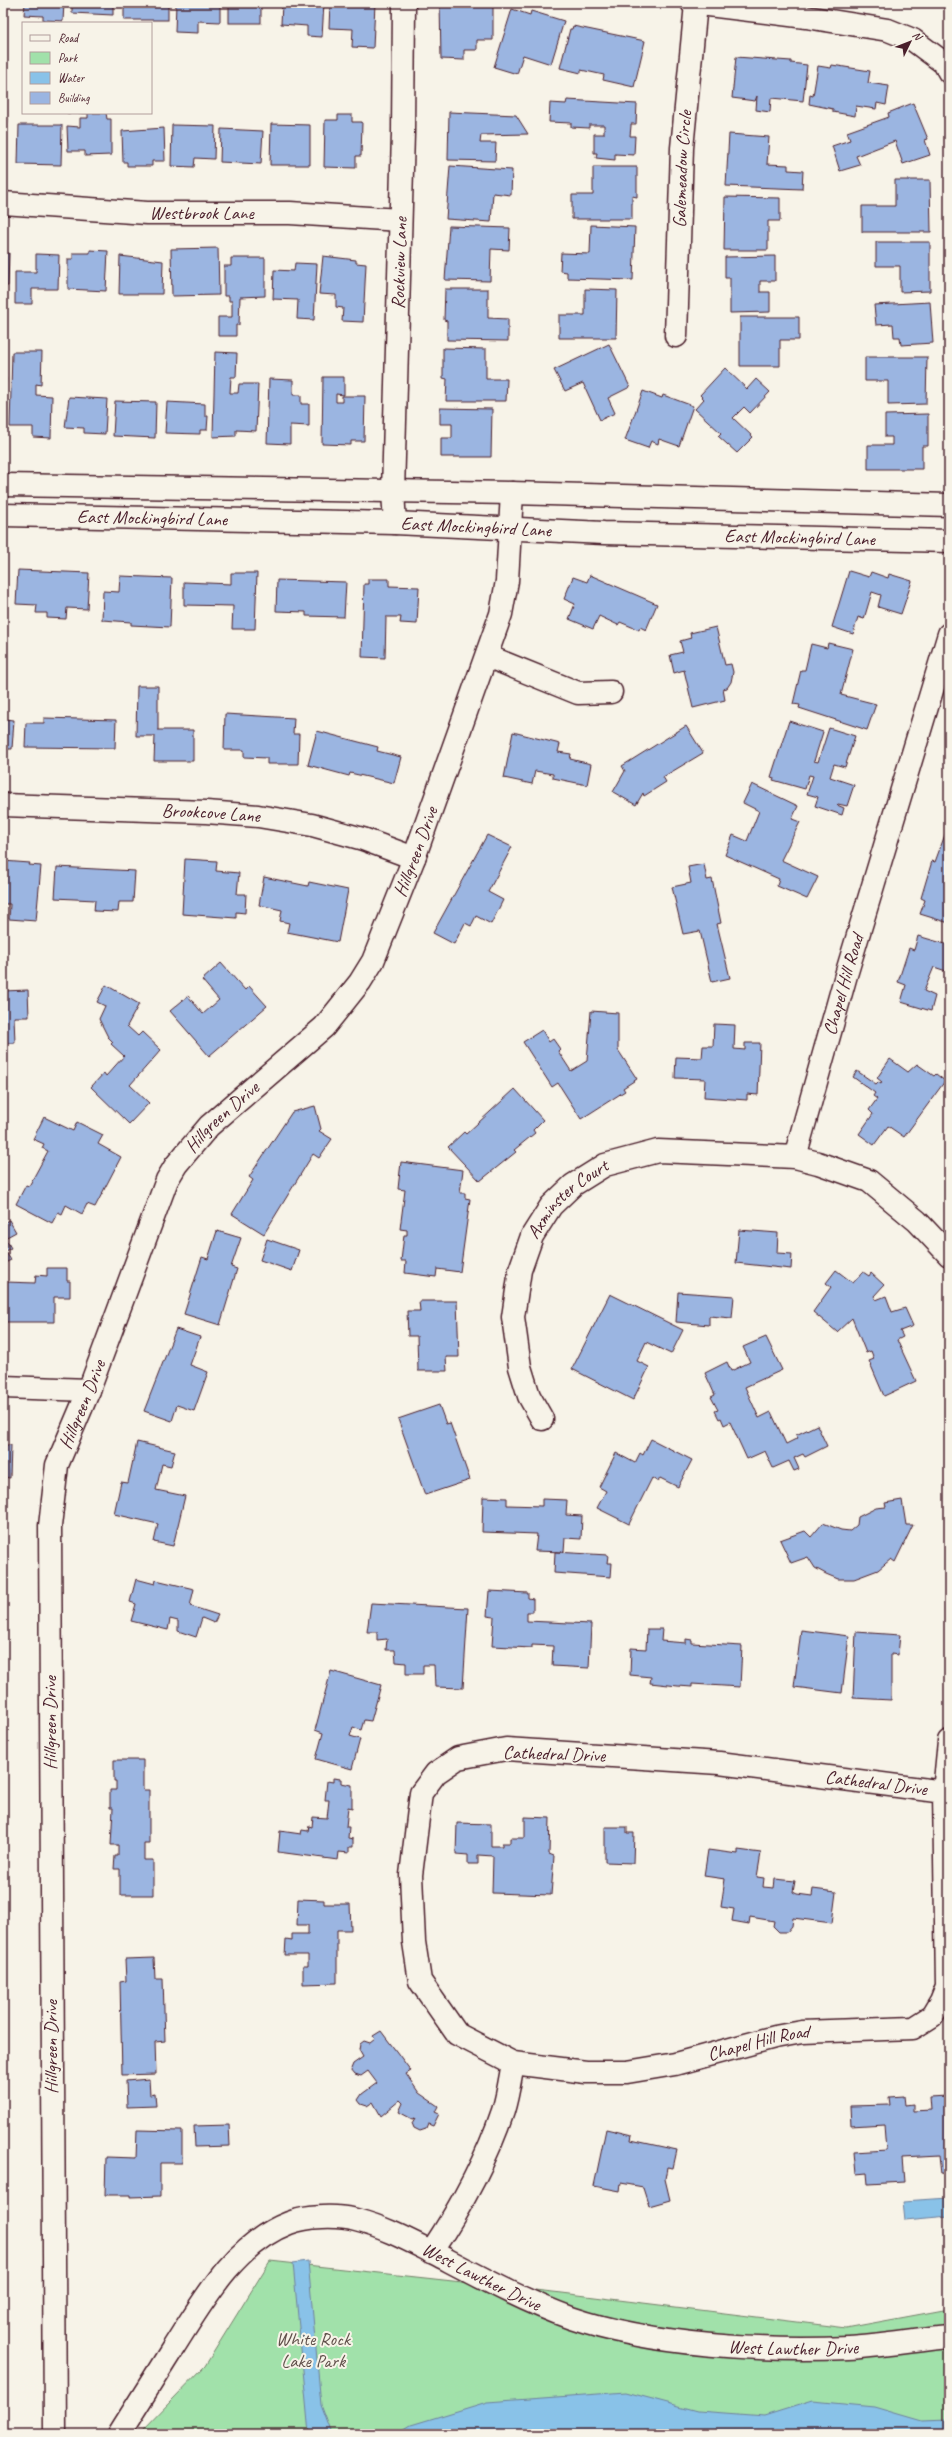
<svg xmlns="http://www.w3.org/2000/svg" width="952" height="2437" font-family="Caveat,sans-serif">
<rect width="100%" height="100%" fill="#f7f3e8"/>
<filter id="ink" filterUnits="userSpaceOnUse"><feTurbulence type="fractalNoise" baseFrequency=".025" numOctaves="2"/><feDisplacementMap in="SourceGraphic" scale="8" xChannelSelector="R" yChannelSelector="G"/><feConvolveMatrix kernelMatrix="1 2 1 2 8 2 1 2 1" color-interpolation-filters="sRGB"/></filter>
<g filter="url(#ink)">
<path fill="#a1e1aa" stroke="#76806a" d="M270,2261L562,2293L846,2328L949,2309V2434H139L205,2366Z"/>
<g fill="#89c2e8" stroke="#70819c">
<path d="M949,2198V2216L905,2220L903,2201Z"/>
<path d="M308,2261L321,2405L332,2434H309L293,2263Z"/>
<path d="M626,2392L698,2411L764,2416L812,2401L875,2407L923,2421L949,2420V2434H396L411,2425L487,2402Z"/>
</g>
<g fill="#9bb5e1" stroke="#4a1f2b">
<path d="M3,3H8L7,12H3Z"/>
<path d="M25,3H64L63,21L43,20V16L24,15Z"/>
<path d="M72,3H113V15L72,13Z"/>
<rect x="124" y="3" width="44" height="17"/>
<path d="M176,3H220V22L198,21V33L175,32Z"/>
<rect x="229" y="3" width="32" height="20"/>
<path d="M282,3H324L322,37L307,36V26L281,24Z"/>
<path d="M330,3H375L373,48L352,47L353,29L329,28Z"/>
<path d="M440,3H493V40H477V50H464V60L441,59Z"/>
<path d="M944,3H949V7L943,4Z"/>
<path d="M512,9L530,15L531,11L564,21L551,64L523,55L517,74L494,67Z"/>
<path d="M573,26L645,41L634,87L603,80L604,75L581,70V73L560,68L570,29H572Z"/>
<path d="M736,57L791,61V63L807,65L803,101L771,98L770,112L756,110L757,96L755,101L732,98Z"/>
<path d="M832,65L870,71L868,83L889,86L886,105L877,103L876,109L856,106L855,116L833,112V109L809,104L810,95L813,96L818,66L831,68Z"/>
<path d="M567,100L637,104L636,124H631V126L630,136H635L634,155L615,154V160L596,158L597,153H594V134H604V125H589V128L571,127V123L549,122L550,103L566,104Z"/>
<path d="M913,103L928,139L925,140L930,155L903,164L895,141L856,156L860,165L840,171L832,146L850,140L847,132L889,117L888,113Z"/>
<path d="M449,112L516,115L528,134L481,135L480,143H496L495,161L448,160Z"/>
<path d="M67,113H106L107,119H111V155L85,156V151H68L67,126L80,127V118H88V113Z"/>
<path d="M338,115H352V122H362L361,156H356V168L324,167L325,120H338Z"/>
<path d="M3,117L8,118L5,158H3Z"/>
<path d="M271,124L310,125V165H270Z"/>
<path d="M19,125H62L61,165L18,164Z"/>
<path d="M172,125L215,126L214,159L195,158L194,167L171,166Z"/>
<path d="M164,128L165,161H152V166H127V162H123L122,131Z"/>
<path d="M221,129L263,131L261,164L220,162Z"/>
<path d="M729,134L769,137L767,164L788,165V170L803,171L802,189L726,186Z"/>
<path d="M450,166L512,170L511,195L493,193L491,222L446,219Z"/>
<path d="M593,167H637V197L632,196V219H572V195H593Z"/>
<path d="M895,180H930L931,232H862V206H895Z"/>
<path d="M725,197L780,198V221H768V250H724Z"/>
<path d="M591,225L635,227L633,280L567,278V272L560,271L561,253L590,254Z"/>
<path d="M449,226L510,228L509,250L491,249L490,281L445,280Z"/>
<path d="M876,242H930V291L900,292V266H876Z"/>
<path d="M218,248L219,295L172,296L171,249Z"/>
<path d="M90,250L108,251L106,291L68,289V259H73V253H90Z"/>
<path d="M3,253H9L8,286H3Z"/>
<path d="M36,254L59,255L58,289H32V304H15V272H36Z"/>
<path d="M120,256L163,261L162,294H119Z"/>
<path d="M323,256L356,260V263L366,264L363,322L342,321L343,308L336,307V295L319,294Z"/>
<path d="M775,256V281H760V292H770V312L730,313V278H725V257Z"/>
<path d="M231,258H265V296L240,297L239,325H236V336H218V317H232V301H229V296H224V266H231Z"/>
<path d="M295,263L317,264L314,320L297,319L298,300L273,299L274,270L294,271Z"/>
<path d="M445,289H488V318L508,319V341L447,340V321L444,320Z"/>
<path d="M585,289L617,290L616,338H559V315H585Z"/>
<path d="M930,302L933,343L901,345L900,337H894L893,324L876,325L874,305Z"/>
<path d="M740,317H799V340H780V366H740Z"/>
<path d="M609,344L630,387L608,398L615,413L600,420L583,383L565,391L554,370Z"/>
<path d="M443,348L486,349V379H507L506,401H446L447,379L443,378Z"/>
<path d="M12,352H42L41,385L36,384V395L52,396L51,438L33,437V427H10Z"/>
<path d="M215,352L237,353L236,377H231L230,393H238L239,384H258L256,431L236,430V436L213,437Z"/>
<path d="M865,357H927L926,404L888,405V381H865Z"/>
<path d="M725,368L747,389L756,379L770,392L750,413L744,407L733,418L753,437L737,453L718,436L721,433L695,409L704,399L700,395Z"/>
<path d="M323,377H344V395L336,394V402H342V396H365L364,441H351V445L322,444Z"/>
<path d="M3,378H6L3,414Z"/>
<path d="M269,379L293,380V395H301V404H309V426L290,425V444L267,443Z"/>
<path d="M643,391L662,398L663,395L693,406L679,446L659,439L658,444L651,441L648,448L625,440Z"/>
<path d="M69,397L107,399L105,434L84,433V428L65,427Z"/>
<path d="M115,401L156,402L155,438L113,436Z"/>
<path d="M167,402L205,404V416H208L207,430H200V434L165,433Z"/>
<path d="M440,408L492,409L491,457H441V438H452V424H440Z"/>
<path d="M928,414V446H922V469H868V445H892V437H885V415Z"/>
<path d="M18,570L89,573L87,609L67,608L66,619L47,618V613H36L37,605L16,604Z"/>
<path d="M849,571L869,577L871,572L888,578L889,574L912,581L901,614L878,607L881,595L872,592L864,619L858,617L853,634L832,627Z"/>
<path d="M231,573H257L255,629H232L233,606L184,605V582L231,584Z"/>
<path d="M590,575L657,604L646,630L640,627L639,630L620,622L618,625L599,616L593,629L569,619L575,604L564,599L573,577L587,582Z"/>
<path d="M120,576L172,578L170,627L131,625V622L102,620L103,591L119,592Z"/>
<path d="M368,579H389V586L419,587L417,624L400,623L401,617H386L385,658L362,657L364,584H368Z"/>
<path d="M277,580L346,582L344,617L306,616V612L276,611Z"/>
<path d="M716,627L725,665L731,664L733,672L731,682L727,688L723,689L725,700L693,708L684,670L674,673L670,655L683,652L680,641L691,638L690,633Z"/>
<path d="M828,643L853,649L841,695L876,704L867,730L799,708L800,705L793,704L801,670H805L811,644L827,648Z"/>
<path d="M137,686H158V730H193V761H154L155,736H136Z"/>
<path d="M225,714L294,718L293,734H299L298,764H267V758L244,757V750H224Z"/>
<path d="M44,718L116,720L115,748L25,747L26,723H44Z"/>
<path d="M3,719L14,720L12,749H3Z"/>
<path d="M789,721L823,732L814,761L818,762L829,728L855,736L845,767L834,764L830,777L854,785L847,806L838,804L837,805L844,808L842,815L815,806L818,797L807,794L813,776L809,775L805,789L773,780L774,778L771,777Z"/>
<path d="M686,726L703,753L663,777L666,782L644,796L643,793L636,805L613,792L625,771L622,766Z"/>
<path d="M317,731L378,747L377,751L401,757L394,783L350,773L349,776L308,765Z"/>
<path d="M513,732L560,744L558,752L571,754L570,759L591,764L587,785L553,778V774L535,771L532,784L504,778Z"/>
<path d="M752,784L798,806L792,819L800,822L781,860L818,877L807,899L777,886L779,879L725,855L733,835L747,841L759,811L743,803Z"/>
<path d="M946,832L949,833V923L920,914L925,900L921,898L932,861L935,862Z"/>
<path d="M487,835L512,847L488,892L503,900L491,924L476,916L471,926L465,923L454,944L433,933Z"/>
<path d="M185,859L217,861L216,871L239,873L237,894H246L245,913L236,912V918L182,914Z"/>
<path d="M3,861L30,863L29,865L41,866L36,921L9,919L10,904H3V907Z"/>
<path d="M704,864L707,880L712,879L721,923L717,924L730,978L712,982L700,931L683,934L672,887L691,883L688,867Z"/>
<path d="M57,867L135,871L133,902H119L118,912L94,911L95,900L55,898Z"/>
<path d="M264,877L308,886L309,882L348,890L338,942L287,932L289,923L280,921L282,910L259,905Z"/>
<path d="M918,936L949,945V972L934,967L924,991L935,996L931,1011L901,1002L906,985L898,982L909,948L914,950Z"/>
<path d="M221,963L245,990L249,986L267,1006L209,1056L170,1011L188,996L203,1014L219,1000L202,980Z"/>
<path d="M106,985L139,1004L127,1026L138,1036L142,1032L161,1050L130,1085L149,1103L129,1124L91,1087L104,1073L106,1076L124,1056L111,1044L113,1042L108,1037L99,1019L105,1006L97,1002Z"/>
<path d="M28,990L29,1017H14L15,1043H3V991Z"/>
<path d="M591,1011L618,1013V1050L637,1079L623,1088L625,1091L581,1119L558,1083L552,1087L523,1042L542,1030L549,1042L553,1039L560,1049L558,1051L571,1071L587,1061Z"/>
<path d="M714,1024L735,1025L734,1049L745,1050V1043H760L758,1095L747,1094V1100L704,1097L705,1079L675,1078L676,1057L702,1058L703,1046H713Z"/>
<path d="M890,1059L908,1072L917,1064L934,1076L936,1074L945,1081L904,1137L888,1126L874,1145L859,1134L873,1114L869,1110L877,1099L873,1096L875,1093L853,1077L857,1071L876,1084L878,1082L881,1084L882,1082L877,1078Z"/>
<path d="M3,1086L8,1088L3,1096Z"/>
<path d="M515,1089L543,1120L533,1130L535,1133L514,1150L516,1152L480,1181L448,1147L464,1132L466,1134Z"/>
<path d="M315,1106L321,1129L319,1131L332,1139L319,1158L313,1154L264,1234L232,1214L253,1180L249,1177L292,1112Z"/>
<path d="M44,1117L73,1131L77,1122L103,1135L98,1144L121,1157L95,1207L87,1204L82,1214L66,1205L62,1214L58,1212L52,1223L16,1204L26,1185L29,1186L48,1151L42,1148L44,1144L33,1139Z"/>
<path d="M401,1162L463,1170L460,1193H465V1198L470,1199L460,1272L437,1269L436,1277L405,1273L406,1261H401L404,1235H407V1230L400,1229L405,1190L398,1189Z"/>
<path d="M9,1220L16,1232L5,1238L11,1248L5,1251L11,1260L3,1264V1223Z"/>
<path d="M739,1230L778,1233L777,1253L792,1254L791,1269L736,1263Z"/>
<path d="M217,1231L241,1238L231,1267L237,1269L220,1325L184,1314L202,1257L208,1259Z"/>
<path d="M267,1239L299,1250L292,1271L260,1260Z"/>
<path d="M47,1268H67V1281H70V1297H54V1322H3V1293H6V1282L35,1283L36,1275L47,1276Z"/>
<path d="M836,1270L853,1283L863,1272L869,1276L871,1273L884,1285L874,1296L876,1300L886,1296L892,1312L905,1308L913,1326L900,1331L903,1337L897,1340L916,1381L884,1396L869,1361L874,1359L871,1351L866,1353L852,1318L837,1332L813,1312L831,1287L826,1283Z"/>
<path d="M678,1292L734,1296L732,1318L709,1316V1325L676,1322Z"/>
<path d="M610,1294L683,1330L671,1354L646,1342L637,1361L649,1367L633,1400L572,1369Z"/>
<path d="M419,1301H457L459,1357H446L447,1371H418L417,1336H408L407,1311H420Z"/>
<path d="M176,1329L200,1337L190,1365L208,1372L194,1411L177,1405L172,1421L144,1411Z"/>
<path d="M766,1337L782,1370L745,1387L759,1418L771,1412L786,1444L798,1438L796,1435L817,1425L827,1446L805,1457L803,1454L794,1458L799,1469L794,1471L789,1461L773,1468L765,1451L747,1459L730,1422L724,1425L721,1418L719,1419L715,1411L718,1410L711,1397L715,1395L705,1373L727,1362L731,1371L750,1362L743,1347Z"/>
<path d="M439,1405L446,1424L450,1423L470,1480L425,1495L398,1419Z"/>
<path d="M651,1439L692,1460L678,1487L660,1478L658,1482L652,1478L629,1524L597,1508L606,1491L599,1487L616,1453L635,1463L640,1453L643,1455Z"/>
<path d="M137,1442L175,1451L171,1466L162,1464L156,1490L185,1496L173,1546L154,1542L158,1524L114,1514L121,1482L128,1483Z"/>
<path d="M3,1445H11L10,1478L3,1477Z"/>
<path d="M483,1497L507,1498V1505L542,1506V1499L567,1500L566,1515L582,1516L581,1539L565,1538L564,1552L535,1551L537,1534L482,1532Z"/>
<path d="M902,1500L906,1525H913L895,1562L891,1559L878,1570L854,1579H838L826,1574L815,1568L808,1557L791,1563L780,1540L805,1531L811,1537L823,1523L841,1530L850,1531L857,1525L858,1517L876,1508L886,1507L885,1503Z"/>
<path d="M555,1552L608,1555L607,1563H612L611,1577L554,1573Z"/>
<path d="M136,1579L155,1584L156,1580L194,1589L190,1606L218,1615L214,1623L202,1618L196,1637L178,1631V1621L170,1619L168,1630L131,1621L136,1604L130,1602Z"/>
<path d="M489,1591L528,1593V1598L533,1599V1612H527V1621L591,1624L589,1668L552,1666L553,1646L532,1645V1648L492,1646L494,1617L487,1616Z"/>
<path d="M371,1603L468,1608L463,1688L435,1687L434,1665H423V1674H406V1663L396,1662L395,1650H386L387,1639L377,1640V1632H367Z"/>
<path d="M647,1629H662L661,1641L686,1643V1639L692,1640V1643L742,1646L740,1687L692,1684V1687L678,1686L650,1683L651,1677L630,1675L631,1648L646,1649Z"/>
<path d="M801,1630L849,1636L842,1693L794,1687Z"/>
<path d="M856,1632L900,1635L898,1655L891,1654V1700L853,1698Z"/>
<path d="M331,1671L381,1685L371,1721L364,1720L361,1730L353,1727L350,1736L360,1739L352,1769L316,1759L323,1733L315,1730Z"/>
<path d="M114,1760H143V1790H149V1843H144V1860H153V1895H120V1869H114L115,1856H118V1845H111L113,1808H110V1790H116V1781H114Z"/>
<path d="M333,1778L341,1779V1783L352,1785V1808L348,1807L346,1827H349L348,1838L353,1839V1847H349V1853L339,1852L338,1860L278,1852L280,1831L301,1834L302,1830L308,1831L309,1826L312,1827L313,1817L327,1818L329,1800H325L327,1781L333,1782Z"/>
<path d="M525,1817L550,1818L549,1854L554,1856L551,1895L492,1893L493,1856L478,1855V1864H468V1855L456,1854L457,1823L491,1824V1846H502V1843H510V1838H525Z"/>
<path d="M605,1827H627V1833H634L633,1863L605,1862Z"/>
<path d="M708,1850L738,1854V1850L761,1853L757,1877L764,1878L763,1887L774,1888L775,1879L795,1881L793,1892L797,1894L812,1896L813,1889L836,1892L832,1923L793,1918L792,1926L787,1932H779L773,1926L774,1921L750,1917L749,1924L732,1921L734,1909L721,1907L725,1879L704,1876Z"/>
<path d="M298,1899L324,1900V1904H350L351,1930H337V1983L303,1984V1966H308V1955H285L286,1939L292,1940V1934H308V1925H297Z"/>
<path d="M154,1958L155,1979H163L165,2041L155,2042L156,2074L122,2075L120,1982L126,1981L125,1959Z"/>
<path d="M381,2031L411,2071L406,2074L419,2093L438,2106L435,2112L439,2114L433,2126L428,2124L426,2129L420,2131L414,2128L412,2123L415,2118L412,2119L399,2112L403,2103L400,2100L381,2116L373,2102L367,2106L361,2104L358,2100L362,2094L377,2083L368,2071L361,2076L355,2074L351,2069L353,2064L363,2057L359,2050L360,2044L364,2041L370,2043L375,2039L373,2036Z"/>
<path d="M149,2079L150,2095L155,2094L156,2106L127,2107L126,2081Z"/>
<path d="M904,2096L905,2105L913,2104V2111L931,2110L930,2097L947,2096L949,2175L941,2174L939,2156L902,2158L904,2182L868,2184L867,2173L856,2174L854,2152L886,2150L884,2124L851,2126L850,2106L890,2105L889,2097Z"/>
<path d="M229,2125L230,2146L195,2147L194,2126Z"/>
<path d="M606,2129L632,2135L631,2140L677,2150L673,2168L667,2167L665,2179L670,2200L649,2206L643,2187L621,2183L620,2191L594,2186Z"/>
<path d="M137,2130L182,2131V2163H160V2196L130,2197V2195H105L106,2157L136,2158Z"/>
</g>
<g fill="none" stroke-linecap="round" stroke-linejoin="round">
<g stroke="#4a1f2b" stroke-width="25">
<g id="minor">
<path d="M692,3L806,17L888,30L913,40L944,63L949,72"/>
<path id="s1" d="M3,203L147,213H290L400,220"/>
<path id="s2" d="M676,336L682,148L696,4"/>
<path id="s3" d="M395,523L393,492L403,133L404,3"/>
<path d="M487,656L578,693L611,692"/>
<path id="s4" d="M3,805L206,812L258,816L312,825L363,839L414,858"/>
<path id="s5" d="M795,1157L846,975L949,634"/>
<path d="M3,1387L89,1390"/>
<path id="s6" d="M542,1419L529,1396L520,1367L513,1317L520,1270L532,1236L551,1206L573,1185L605,1165L658,1151L795,1157L818,1163L869,1181L917,1221L949,1255"/>
<path id="s7" d="M944,1792L719,1763L506,1749L458,1758L436,1773L421,1793L411,1875L414,1942L420,1981L457,2034L513,2063L586,2072H627L675,2064L775,2037L802,2032L913,2028L932,2016L941,2001L947,1986L944,1792L949,1741"/>
<path d="M431,2252C461,2207 486,2162 503,2111C508,2095 510,2079 513,2063"/>
<path id="s8" d="M55,2434L50,1526L57,1465L89,1390L167,1180L176,1165L209,1126L324,1027L360,982L373,961L414,858L501,614L507,581L512,493"/>
<path id="s9" d="M119,2434C137,2405 155,2377 173,2348C203,2301 234,2244 289,2223C307,2216 337,2215 356,2220C384,2227 410,2241 436,2254C480,2277 524,2301 571,2318C650,2345 765,2352 848,2348C882,2346 916,2340 949,2337"/>
</g>
</g>
<g stroke="#4a1f2b" stroke-width="25">
<g id="major">
<path d="M3,485L512,493L949,505"/>
<path id="s10" d="M3,515L395,523L604,533L949,541"/>
</g>
</g>
<use href="#minor" stroke="#f7f3e8" stroke-width="22"/>
<use href="#major" stroke="#f7f3e8" stroke-width="22"/>
</g>
</g>
<g text-anchor="middle" dominant-baseline="central" stroke-width="4" stroke-linejoin="round" paint-order="stroke">
<g font-size="19" fill="#4a1f2b" stroke="#f7f3e8">
<text stroke="none"><textPath href="#s2" startOffset="167">Galemeadow Circle</textPath></text>
<text stroke="none"><textPath href="#s1" startOffset="199">Westbrook Lane</textPath></text>
<text stroke="none"><textPath href="#s3" startOffset="260">Rockview Lane</textPath></text>
<text stroke="none"><textPath href="#s10" startOffset="149">East Mockingbird Lane</textPath></text>
<text stroke="none"><textPath href="#s10" startOffset="473">East Mockingbird Lane</textPath></text>
<text stroke="none"><textPath href="#s10" startOffset="797">East Mockingbird Lane</textPath></text>
<text stroke="none"><textPath href="#s4" startOffset="208">Brookcove Lane</textPath></text>
<text stroke="none"><textPath href="#s8" startOffset="1695">Hillgreen Drive</textPath></text>
<text stroke="none"><textPath href="#s5" startOffset="179">Chapel Hill Road</textPath></text>
<text stroke="none"><textPath href="#s8" startOffset="1359">Hillgreen Drive</textPath></text>
<text stroke="none"><textPath href="#s6" startOffset="243">Axminster Court</textPath></text>
<text stroke="none"><textPath href="#s8" startOffset="1035">Hillgreen Drive</textPath></text>
<text transform="translate(50 1723) rotate(-90)">Hillgreen Drive</text>
<text transform="translate(554 1754) rotate(2)">Cathedral Drive</text>
<text transform="translate(876 1783) rotate(7)">Cathedral Drive</text>
<text stroke="none"><textPath href="#s7" startOffset="1107">Chapel Hill Road</textPath></text>
<text transform="translate(51 2047) rotate(-90)">Hillgreen Drive</text>
<text stroke="none"><textPath href="#s9" startOffset="481">West Lawther Drive</textPath></text>
<text stroke="none"><textPath href="#s9" startOffset="805">West Lawther Drive</textPath></text>
</g>
<g font-size="19" fill="#60504b" stroke="#f7f3e8">
<text x="313" y="2339">White Rock<tspan x="313" dy="22">Lake Park</tspan></text>
</g>
</g>
<rect width="952" height="2437" fill="none" stroke="#f7f3e8" stroke-width="16"/>
<rect x="8" y="8" width="936" height="2421" fill="none" stroke="#4a1f2b" stroke-width="1.5" filter="url(#ink)"/>
<rect x="22" y="22" width="130" height="92" fill="#f7f3e8" stroke="#b29e9c"/>
<rect x="30" y="35" width="20" height="6" fill="#f7f3e8" stroke="#b29e9c"/>
<text x="58" y="42" font-size="12" fill="#4a1f2b">Road</text>
<rect x="30" y="52" width="20" height="12" fill="#a1e1aa" stroke="#b29e9c"/>
<text x="58" y="62" font-size="12" fill="#4a1f2b">Park</text>
<rect x="30" y="72" width="20" height="12" fill="#89c2e8" stroke="#b29e9c"/>
<text x="58" y="82" font-size="12" fill="#4a1f2b">Water</text>
<rect x="30" y="92" width="20" height="12" fill="#9bb5e1" stroke="#b29e9c"/>
<text x="58" y="102" font-size="12" fill="#4a1f2b">Building</text>
<g transform="translate(910 42) rotate(47)" stroke="#f7f3e8" stroke-width="3" paint-order="stroke">
<path d="M0-3L7 15L0 10L-7 15Z" fill="#4a1f2b"/>
<text y="-6" font-size="11" font-weight="bold" text-anchor="middle" fill="#4a1f2b">N</text>
</g>
</svg>
